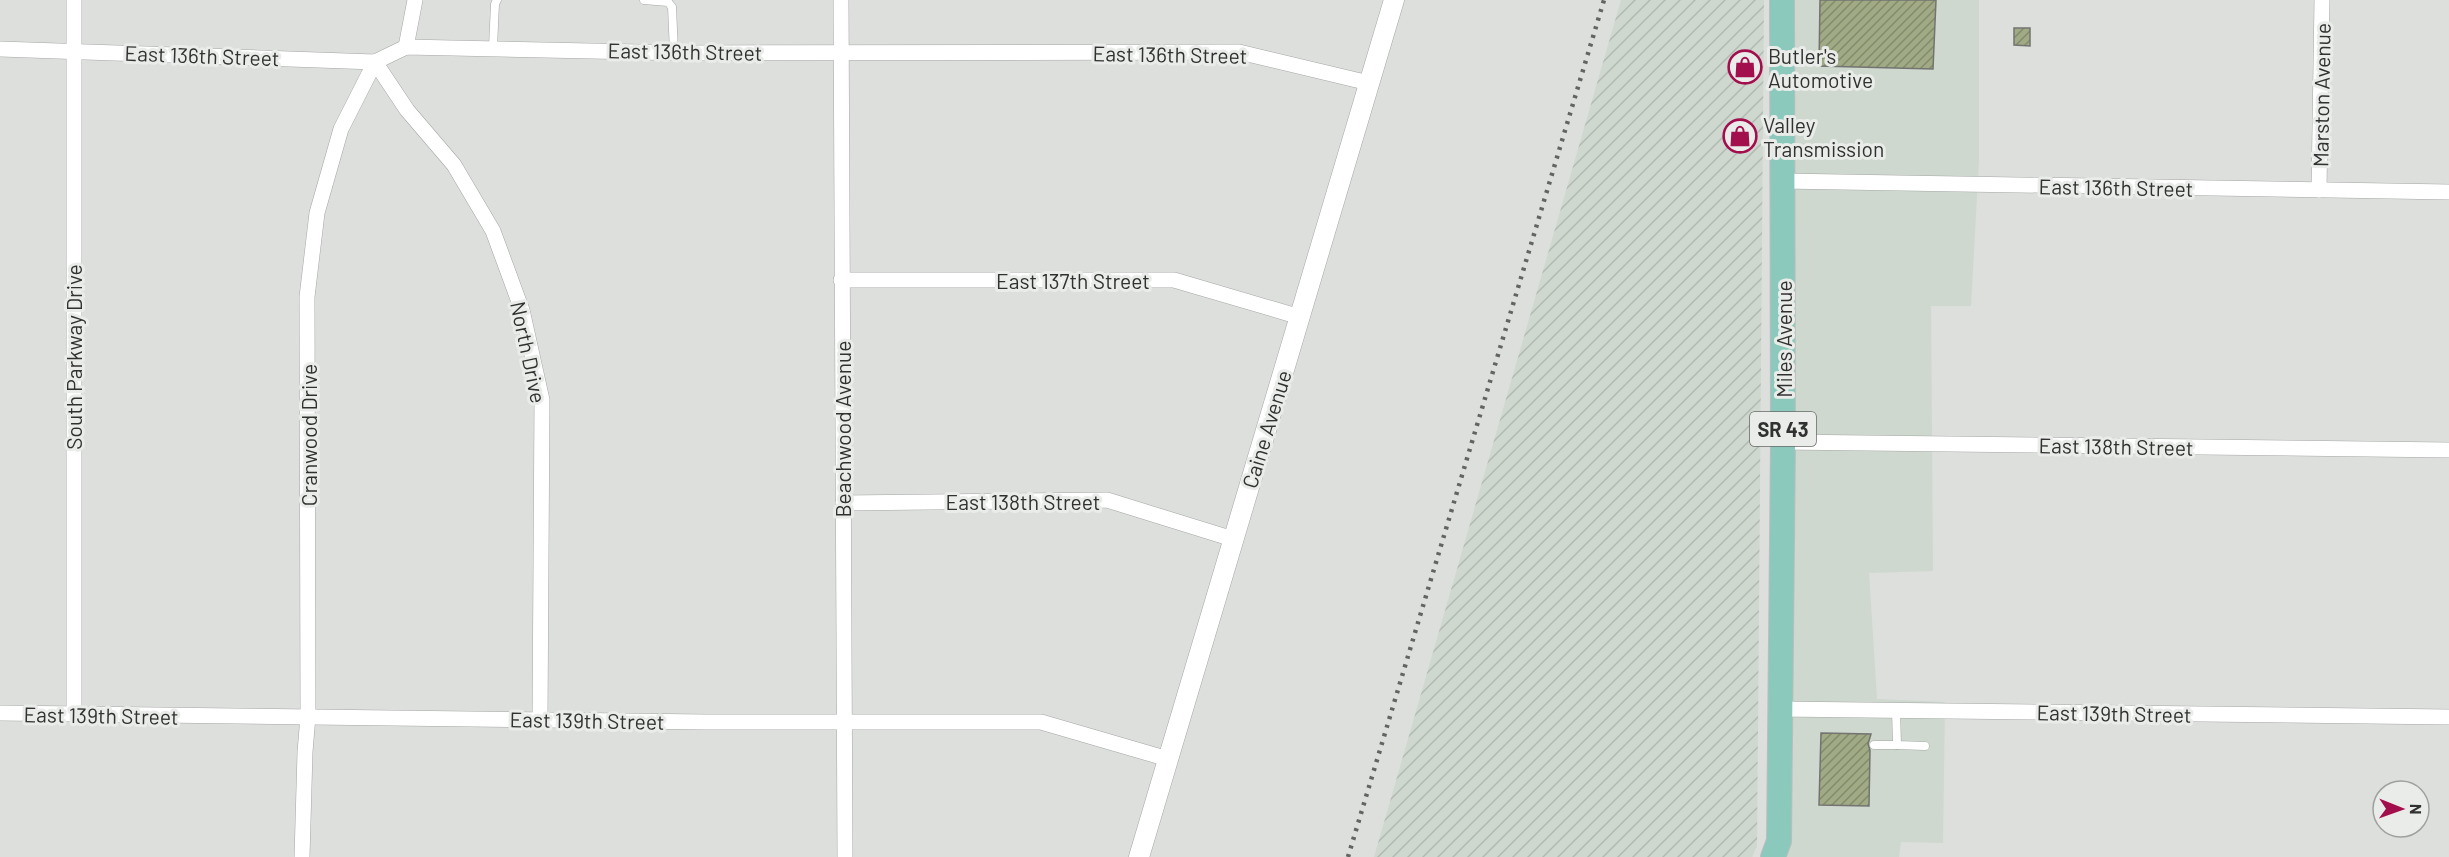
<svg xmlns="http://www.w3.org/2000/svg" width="2449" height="857" font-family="Barlow,sans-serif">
<defs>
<pattern id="industrial-furrows" width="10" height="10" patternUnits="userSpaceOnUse" patternTransform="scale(1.5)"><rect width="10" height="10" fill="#ced8cf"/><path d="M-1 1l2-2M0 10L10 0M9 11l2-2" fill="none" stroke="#b1bab2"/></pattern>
<pattern id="building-hatch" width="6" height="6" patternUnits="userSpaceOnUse" patternTransform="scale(1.5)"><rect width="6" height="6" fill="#a0aa84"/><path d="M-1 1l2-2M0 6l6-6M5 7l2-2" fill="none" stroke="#838b6c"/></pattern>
</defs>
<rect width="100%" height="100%" fill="#dcdfdc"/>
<path fill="#ced8cf" d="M1782,0H1979V160L1971,306H1931L1933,571L1869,573L1877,699L1945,702L1943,843L1901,842L1899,857H1773Z"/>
<path fill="url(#industrial-furrows)" d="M1621,0H1764L1757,846L1752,857H1374Z"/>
<g fill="url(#building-hatch)" stroke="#737471" stroke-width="1.5">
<path d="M1820,0H1936L1933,69L1819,66Z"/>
<path d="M2014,28H2030V46L2014,45Z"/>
<path d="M1821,733L1871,734L1868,744L1870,750L1869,806L1819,805Z"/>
</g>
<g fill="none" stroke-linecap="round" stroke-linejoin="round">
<g stroke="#a4a7a4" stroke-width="9">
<g id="service">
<path d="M644,0L668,2L672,7L674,52"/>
<path d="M493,47L495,4L497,0"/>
<path d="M1896,710L1897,745L1925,746"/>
<path d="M1874,745H1897"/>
</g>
</g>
<g stroke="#a4a7a4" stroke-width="16">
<g id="minor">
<path d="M841,0L845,857"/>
<path d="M406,47L415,0"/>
<path d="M0,49L375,62L406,47L686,53L1239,52L1369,83"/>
<path d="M375,62L407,110L454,165L493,231L522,310L542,400L540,720"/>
<path d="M1782,181L2449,192"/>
<path d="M2319,190L2322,0"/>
<path d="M841,280H1174L1300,317"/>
<path d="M1783,442L2449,450"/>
<path d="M843,503L1107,500L1233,539"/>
<path d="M1779,709L2449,717"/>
<path d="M0,713L705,722H1041L1168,759"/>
<path d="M74,715V0"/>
<path d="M302,857L305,752L308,716L307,297L317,213L341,129L375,62"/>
</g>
</g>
<g stroke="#a4a7a4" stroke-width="21">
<path id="tertiary" d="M1139,857L1394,0"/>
</g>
<g stroke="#bdbdbd" stroke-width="26">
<path id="primary" d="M1773,857L1779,841L1783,442L1782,0"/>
</g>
<use href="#service" stroke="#fff" stroke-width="8"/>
<use href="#minor" stroke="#fff" stroke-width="15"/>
<use href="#tertiary" stroke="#fff" stroke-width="20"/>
<use href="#primary" stroke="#8bc9bc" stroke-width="24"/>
<path stroke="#626462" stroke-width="4.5" stroke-dasharray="3 6" stroke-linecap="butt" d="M1348,857L1604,0"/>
</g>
<defs>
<g id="shop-ring" transform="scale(1.725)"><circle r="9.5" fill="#e9ece9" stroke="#a30e4d" stroke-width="1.5"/><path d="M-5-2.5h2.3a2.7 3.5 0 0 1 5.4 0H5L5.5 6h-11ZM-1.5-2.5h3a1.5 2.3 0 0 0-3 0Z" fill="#a30e4d"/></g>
</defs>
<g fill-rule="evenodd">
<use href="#shop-ring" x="1745" y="67"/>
<use href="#shop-ring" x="1740" y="136"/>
</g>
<g text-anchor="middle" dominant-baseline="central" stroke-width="6" stroke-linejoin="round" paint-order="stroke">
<rect fill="#e9ece9" stroke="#686968" stroke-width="1.5" x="1750" y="412" width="66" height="34" rx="4.5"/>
<g font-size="20" font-weight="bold" fill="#303130">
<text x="1783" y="429">SR 43</text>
</g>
<g font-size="21" fill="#303130" stroke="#e9ece9">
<text transform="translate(685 51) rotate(1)">East 136th Street</text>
<text transform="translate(1170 54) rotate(1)">East 136th Street</text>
<text transform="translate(202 55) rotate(2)">East 136th Street</text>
<text transform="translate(2321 95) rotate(-89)">Marston Avenue</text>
<text transform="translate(2116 187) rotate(1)">East 136th Street</text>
<text x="1073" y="280">East 137th Street</text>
<text transform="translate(1783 339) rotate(-90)">Miles Avenue</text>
<text transform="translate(529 352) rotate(78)">North Drive</text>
<text transform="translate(73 357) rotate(-90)">South Parkway Drive</text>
<text transform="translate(842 429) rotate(-90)">Beachwood Avenue</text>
<text transform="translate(1266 429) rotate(-73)">Caine Avenue</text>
<text transform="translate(308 435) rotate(-90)">Cranwood Drive</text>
<text transform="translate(2116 446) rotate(1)">East 138th Street</text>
<text x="1023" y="501">East 138th Street</text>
<text transform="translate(2114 713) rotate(1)">East 139th Street</text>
<text transform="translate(101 715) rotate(1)">East 139th Street</text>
<text transform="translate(587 720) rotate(1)">East 139th Street</text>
</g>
<g font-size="21" fill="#303130" stroke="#e9ece9" text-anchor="start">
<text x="1768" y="55">Butler's<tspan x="1768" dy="24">Automotive</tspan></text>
<text x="1763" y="124">Valley<tspan x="1763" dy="24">Transmission</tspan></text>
</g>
</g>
<g transform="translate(2401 809) rotate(91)"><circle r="28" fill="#e9ece9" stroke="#9fa19f" stroke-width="1.5"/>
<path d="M0-4.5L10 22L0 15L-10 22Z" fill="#a30e4d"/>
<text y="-9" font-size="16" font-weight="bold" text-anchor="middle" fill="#303130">N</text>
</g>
</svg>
